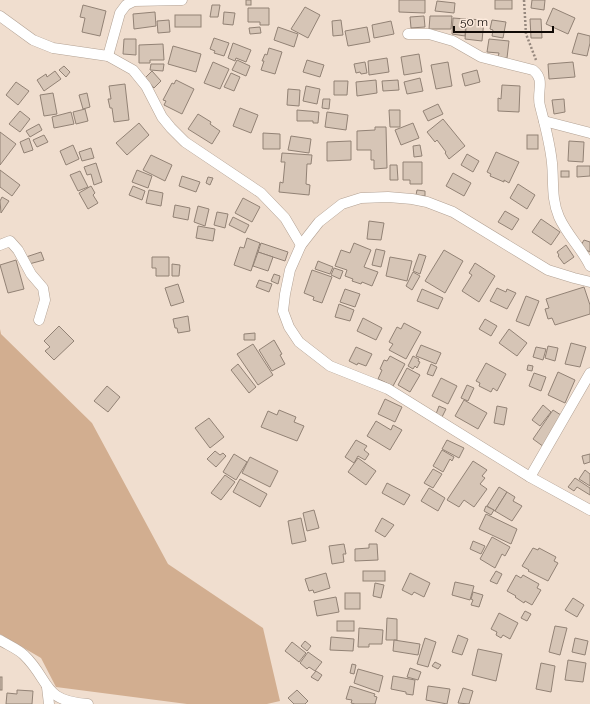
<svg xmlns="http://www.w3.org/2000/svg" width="590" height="704" font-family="Raleway,sans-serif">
<rect width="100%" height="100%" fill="#f0decf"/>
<path fill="#d2ae90" d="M0,329L1,334L92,423L168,564L263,628L280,701L267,704H187L56,687L41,658L0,634Z"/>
<g fill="#d6c5b6" stroke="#928275">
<rect x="246" y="0" width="5" height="5"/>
<path d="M399,0H425V13L399,12Z"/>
<rect x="495" y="0" width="17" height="9"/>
<path d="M532,0H545L544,10L531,8Z"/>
<path d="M437,1L455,3L454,13L435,11Z"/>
<path d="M83,5L106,11L100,36L82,32L85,18L80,17Z"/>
<path d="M212,5H220L218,17H210Z"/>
<path d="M305,7L320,15L308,38L291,29Z"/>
<path d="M248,8H269V25H260V22H248Z"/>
<path d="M553,8L575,18L568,34L546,24Z"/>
<path d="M155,12L156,26L134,29L133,14Z"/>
<path d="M224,12L235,13L233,25L223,24Z"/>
<rect x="175" y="15" width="26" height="12"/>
<path d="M424,16L425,27L411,28L410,17Z"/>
<path d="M430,16H452L451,29H429Z"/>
<path d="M453,18L466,19L465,36L452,34Z"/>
<path d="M467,19L484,20L482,41L465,39Z"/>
<path d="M530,19H541L542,38H531Z"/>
<path d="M169,20L170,32L158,33L157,21Z"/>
<path d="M341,20L343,35L333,36L332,21Z"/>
<path d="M492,20L506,22L503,38L492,36L493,30L490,29Z"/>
<path d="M391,21L394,34L374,38L372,25Z"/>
<path d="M260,27L261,33L250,34L249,28Z"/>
<path d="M278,27L298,34L294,47L274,40Z"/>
<path d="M367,27L370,42L348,46L345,31Z"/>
<path d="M578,33L590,36V43L587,56L572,53Z"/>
<path d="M214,38L229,43L224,56L214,53L215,51L210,49Z"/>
<path d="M124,39H136V55L123,54Z"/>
<path d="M489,39L509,41L507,58L498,57L499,53L487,52Z"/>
<path d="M233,43L251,50L246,62L236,58L235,61L228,58Z"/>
<path d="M163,44L164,60H150V63H139V45Z"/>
<path d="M173,46L201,54L196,72L168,64Z"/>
<path d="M269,48L282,52L275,74L261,70L264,61H262L265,54L267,55Z"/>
<path d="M419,54L422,72L404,75L401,57Z"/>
<path d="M387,58L389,72L369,75L368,61Z"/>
<path d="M237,60L250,66L246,76L232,70Z"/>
<path d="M307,60L324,65L320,77L303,72Z"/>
<path d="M213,62L229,69L220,89L204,83Z"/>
<path d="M365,62L367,73L361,74L360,72L356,73L354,64Z"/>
<path d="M448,62L452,86L436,89L431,65Z"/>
<path d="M573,62L575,77L549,79L548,64Z"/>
<path d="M151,64H164L163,71L150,70Z"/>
<path d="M64,66L70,72L66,77L59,70Z"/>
<path d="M477,70L480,82L465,86L462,74Z"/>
<path d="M55,71L61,79L44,91L37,80L46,74L47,77Z"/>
<path d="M152,71L161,81L154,88L145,78Z"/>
<path d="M231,73L240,77L234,91L224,87Z"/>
<path d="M420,78L423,91L407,94L404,82Z"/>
<path d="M176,80L194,89L182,114L164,105L166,101L163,100L172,83L174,84Z"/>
<path d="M376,80L377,93L357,96L356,82Z"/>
<path d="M398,80L399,90L383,91L382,81Z"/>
<path d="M334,81H348L347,95H334Z"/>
<path d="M16,82L29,91L18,105L6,95Z"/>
<path d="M125,84L129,120L114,122L112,108H110L108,99H111L109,86Z"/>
<path d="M502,85L520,86L519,112L498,111V98L501,99Z"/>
<path d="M306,86L320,89L317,104L303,101Z"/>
<path d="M288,89L300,90L299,106L287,105Z"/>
<path d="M53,93L57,114L44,116L40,95Z"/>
<path d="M87,93L90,107L83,109L79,95Z"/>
<path d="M323,99H330L329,109L322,108Z"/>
<path d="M564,99L565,112L554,114L552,100Z"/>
<path d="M438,104L443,114L428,121L423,111Z"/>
<path d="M240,108L258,115L251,133L233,126Z"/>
<path d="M85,109L88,121L76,124L73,112Z"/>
<path d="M297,110L319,112L318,123H313V121H297Z"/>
<path d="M389,110H400V127H390Z"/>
<path d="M20,111L30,119L20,132L9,124Z"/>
<path d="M71,112L74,124L54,128L52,117Z"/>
<path d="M327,112L348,115L346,130L325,127Z"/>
<path d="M198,114L211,122L210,124L220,131L212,144L188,129Z"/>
<path d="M443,119L465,146L449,159L445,153L446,152L437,140L435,142L427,132Z"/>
<path d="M139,123L149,135L127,155L116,143Z"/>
<path d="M413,123L419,138L401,145L395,130Z"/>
<path d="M39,124L42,130L30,137L26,131Z"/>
<path d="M375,127H386L387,168L374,169V160H371V150H357V131L375,130Z"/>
<path d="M0,132L16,144L0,165Z"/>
<path d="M263,133L280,134V149H263Z"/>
<path d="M44,135L48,142L37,147L33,140Z"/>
<rect x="527" y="135" width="11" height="14"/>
<path d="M291,136L311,139L309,153L288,150Z"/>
<path d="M29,138L33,150L24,153L20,142Z"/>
<path d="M351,141V160L327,161V142Z"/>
<path d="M569,141L584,142L583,162L568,161Z"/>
<path d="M73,145L79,159L66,165L60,151Z"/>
<path d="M420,145L422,156L414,157L413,146Z"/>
<path d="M91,148L94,158L82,161L79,152Z"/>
<path d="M496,152L519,162L509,183L504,180V182L490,176L491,174L487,172Z"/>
<path d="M282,153L312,155L311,164H307L306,184L310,185L309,195L279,192L280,182L283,183L285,162H281Z"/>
<path d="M467,154L479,161L473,172L461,165Z"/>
<path d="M151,155L172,165L165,181L143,170Z"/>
<path d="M403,162H422V184H410V180H403Z"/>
<path d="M96,163L102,182L94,185L91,174L87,175L84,167Z"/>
<path d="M390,165H397L398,180H390Z"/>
<path d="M577,166H590V176L577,177Z"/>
<path d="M0,170L20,185L12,196L0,187Z"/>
<path d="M137,170L152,176L148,188L132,182Z"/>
<path d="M80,171L88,187L78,191L70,175Z"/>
<rect x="561" y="171" width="8" height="6"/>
<path d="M453,173L471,183L464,196L446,186Z"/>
<path d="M182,176L200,182L196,192L179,186Z"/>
<path d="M208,177L213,178L210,185L206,183Z"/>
<path d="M518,184L535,195L527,209L510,198Z"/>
<path d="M91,186L95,193L93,195L98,203L88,209L79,193Z"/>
<path d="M133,186L145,191L142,200L129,195Z"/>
<path d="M149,190L163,193L161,206L146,203Z"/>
<path d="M417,190L425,191V196L416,195Z"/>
<path d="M2,197L9,201L1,213L0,201Z"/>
<path d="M243,198L260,207L252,222L235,213Z"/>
<path d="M175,205L190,208L188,220L173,217Z"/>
<path d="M198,206L209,209L205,226L194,222Z"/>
<path d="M505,211L519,219L512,230L498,222Z"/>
<path d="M217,212L228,214L225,228L214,225Z"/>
<path d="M233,217L249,225L245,233L229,225Z"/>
<path d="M541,219L560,232L551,245L532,232Z"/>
<path d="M369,221L384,223L381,240L367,239Z"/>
<path d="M198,226L215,229L213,241L196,238Z"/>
<path d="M247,238L260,243L251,271L234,265L240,247L244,248Z"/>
<path d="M584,240L590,242V252L580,247Z"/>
<path d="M261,243L288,252L285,261L258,252Z"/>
<path d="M354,243L371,250L364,267L378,272L372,286L362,282L361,284L352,281L353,279L345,276L347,270L335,266L341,250L350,253Z"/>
<path d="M566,245L574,257L564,264L558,256L559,255L557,252Z"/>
<path d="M376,249L385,251L381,267L372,265Z"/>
<path d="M444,250L463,261L445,293L425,281Z"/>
<path d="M41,252L44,260L29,264L26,257Z"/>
<path d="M258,252L273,257L268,271L253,266Z"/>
<path d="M419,254L426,256L420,274L413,271Z"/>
<path d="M152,257H169V276H156V268H152Z"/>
<path d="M390,257L412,261L407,281L386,276Z"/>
<path d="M16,260L24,289L8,293L0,265Z"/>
<path d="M318,261L333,267L330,274L315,269Z"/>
<path d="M475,263L495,276L479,302L462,291L472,275L469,273Z"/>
<path d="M172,264L180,265L179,276H172Z"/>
<path d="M334,268L343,271L340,279L331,275Z"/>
<path d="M312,270L332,277L322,303L313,300L314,297L304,293Z"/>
<path d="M413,272L420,276L412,290L406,286Z"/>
<path d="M274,274L280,276L278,284L271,281Z"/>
<path d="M259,280L272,284L269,292L256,287Z"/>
<path d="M178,284L184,302L171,306L165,288Z"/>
<path d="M584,287L590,305V314L555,325L552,318L548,319L545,309L549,308L546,299Z"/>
<path d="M497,288L506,292L507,289L516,293L507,309L490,301Z"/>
<path d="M345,289L360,294L355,307L340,302Z"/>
<path d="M422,289L443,298L438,309L417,301Z"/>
<path d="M526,296L539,301L529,326L516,321Z"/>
<path d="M339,304L354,310L350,321L335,317Z"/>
<path d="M188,316L190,331L178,333L177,328H175L173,319Z"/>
<path d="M363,318L382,328L376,340L357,331Z"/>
<path d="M485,319L497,326L491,336L479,329Z"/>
<path d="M404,323L421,332L406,359L389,350L393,344L389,342L397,327L401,329Z"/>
<path d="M59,326L74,341L54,360L45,351L50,347L44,341Z"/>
<path d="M509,329L527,343L517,356L499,343Z"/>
<path d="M255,333V340H244V334Z"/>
<path d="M274,340L282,354L280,355L285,364L272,371L259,350Z"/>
<path d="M571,343L586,347L580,367L565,364Z"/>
<path d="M253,344L273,375L258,385L237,354Z"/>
<path d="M421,345L441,353L436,364L416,356Z"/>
<path d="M548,346L558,348L555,361L545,358Z"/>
<path d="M356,347L372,354L366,366L358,363L357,365L349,361Z"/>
<path d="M536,347L546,349L543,360L533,357Z"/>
<path d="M390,356L405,364L393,386L378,379L382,370L380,369L384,360L387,361Z"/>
<path d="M413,356L419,359L418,361L420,362L417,368L415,366L413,369L408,366Z"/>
<path d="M486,363L506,374L497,391L493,388L491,392L479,386L480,383L476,381Z"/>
<path d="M238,364L256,387L249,393L231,370Z"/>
<path d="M431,364L437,367L433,376L427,374Z"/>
<path d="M528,365L533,366L532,371L527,370Z"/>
<path d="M407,368L420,375L410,392L398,385Z"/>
<path d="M558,372L575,380L565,403L548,395Z"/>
<path d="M534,373L546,377L541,391L529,386Z"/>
<path d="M441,378L457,386L448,404L432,396Z"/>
<path d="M467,385L474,388L468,401L461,398Z"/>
<path d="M107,386L120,397L108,412L94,401Z"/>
<path d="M385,399L402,407L395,422L378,414Z"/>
<path d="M464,400L487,413L478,429L455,416Z"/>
<path d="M543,405L551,412L540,426L532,420Z"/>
<path d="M439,406L446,409L442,417L436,414Z"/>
<path d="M497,406L507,408L504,425L494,423Z"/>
<path d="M279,410L296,417L294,422L304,426L297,441L261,427L268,411L277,415Z"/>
<path d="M553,410L564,417L544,447L533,439Z"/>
<path d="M209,418L224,437L210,448L195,428Z"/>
<path d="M376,421L391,430L393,425L402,430L390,450L367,436Z"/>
<path d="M356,440L367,446L364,450L369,454L365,460L358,456L354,463L345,457Z"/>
<path d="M447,440L464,448L459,458L442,449Z"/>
<path d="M442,450L454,457L452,461L450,459L443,472L433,466Z"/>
<path d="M215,451L220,455L223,453L226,456L216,467L207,459Z"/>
<path d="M234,454L247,462L236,480L223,472Z"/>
<path d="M590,454V462L584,464L582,456Z"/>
<path d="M250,457L278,471L270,487L242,473Z"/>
<path d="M358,458L376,471L366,485L348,472Z"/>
<path d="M473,461L487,470L482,476L485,478L480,484L487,489L474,507L464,500L459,507L447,500Z"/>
<path d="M433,469L442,474L433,488L424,483Z"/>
<path d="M585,470L590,474V486L579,479Z"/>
<path d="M225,475L235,482L221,500L211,493Z"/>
<path d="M575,478L590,488V495L577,487L574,491L568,487Z"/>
<path d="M240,479L267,494L260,507L233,492Z"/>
<path d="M387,483L410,495L404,505L382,493Z"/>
<path d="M499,487L507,492L495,511L487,506Z"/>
<path d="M429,488L445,498L438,511L421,501Z"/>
<path d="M507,492L515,497L513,501L522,506L512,521L495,511Z"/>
<path d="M486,506L494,510L491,515L484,511Z"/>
<path d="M314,510L319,528L307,531L303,513Z"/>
<path d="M486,514L517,529L511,544L479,529Z"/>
<path d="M301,518L306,541L292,544L288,521Z"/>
<path d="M382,518L394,525L385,537L375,531Z"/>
<path d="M492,537L510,547L505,556L502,554L495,568L480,559Z"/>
<path d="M473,541L485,546L481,554L470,549Z"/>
<path d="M344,544L346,554H343L344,562L332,564L329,546Z"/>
<path d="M369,544H377L378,560L355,561V549L369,548Z"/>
<path d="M533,548L538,550L539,548L556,557L554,561L558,563L548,581L528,571L529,570L522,566Z"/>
<rect x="363" y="571" width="22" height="10"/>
<path d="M496,571L502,574L497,584L490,581Z"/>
<path d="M326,573L330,588L314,593L313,590L309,591L305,579Z"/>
<path d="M410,573L430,583L424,597L414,592L412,595L402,590Z"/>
<path d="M516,575L521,578L523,575L539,584L537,588L541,590L532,605L525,601L524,603L515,597L516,596L507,591Z"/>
<path d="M455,582L474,586L470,600L452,595Z"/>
<path d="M375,583L384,585L381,598L373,596Z"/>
<path d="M473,592L483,595L479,607L471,605L473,600L471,599Z"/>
<rect x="345" y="593" width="15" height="16"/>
<path d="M336,597L339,612L317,616L314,601Z"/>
<path d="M573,598L584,605L577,617L565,610Z"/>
<path d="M525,611L531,614L527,621L521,618Z"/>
<path d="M499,613L518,623L510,639L503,635L501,638L496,635L497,632L491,629Z"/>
<path d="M387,618L397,619V640H386Z"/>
<rect x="337" y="621" width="17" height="10"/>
<path d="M555,626L567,628L560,655L549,652Z"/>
<path d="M359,628L383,630L382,644H369V647H358Z"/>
<path d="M458,635L468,639L462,655L452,652Z"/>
<path d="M331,637L354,639L353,651L330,650Z"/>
<path d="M425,638L436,642L428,667L417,664Z"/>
<path d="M575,638L588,641L585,655L572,652Z"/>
<path d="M394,640L420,644L418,655L393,651Z"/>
<path d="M305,641L311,646L307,651L301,646Z"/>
<path d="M292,642L306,653L299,662L285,651Z"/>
<path d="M478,649L502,654L496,681L472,675Z"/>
<path d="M308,652L322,662L315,671L309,667L307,669L300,663Z"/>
<path d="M568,660L586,663L583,682L565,680Z"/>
<path d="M435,662L441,665L438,669L432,666Z"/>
<path d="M541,663L555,666L551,692L536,689Z"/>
<path d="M352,664L356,665L354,674L350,673Z"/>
<path d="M410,668L421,672L418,680L407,677Z"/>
<path d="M358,669L383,676L379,692L354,683Z"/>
<path d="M316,671L322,675L318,681L311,677Z"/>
<path d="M393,676L415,680L413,695L406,694V692L391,689Z"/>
<rect x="0" y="677" width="2" height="13"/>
<path d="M350,686L375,694L374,696L377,697L375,704H355L351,703L352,700L346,699Z"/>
<path d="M428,686L450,689L447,704L426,700Z"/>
<path d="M463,688L473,691L469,704L458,703Z"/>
<path d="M17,690L33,691L32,704H6L7,693L17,694Z"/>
<path d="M297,690L308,701L305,704H294L288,698Z"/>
</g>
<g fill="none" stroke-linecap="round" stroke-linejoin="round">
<g stroke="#b2a193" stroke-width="11">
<g id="street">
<path d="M0,16L33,40L53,48L108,56L133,70L146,86L162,117L171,128L185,142L261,193L285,218L301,245"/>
<path d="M408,34H429L453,41L481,57L533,70C546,80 536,92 540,106C545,125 550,143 552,163C554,183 551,198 559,217C567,235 582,249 590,266"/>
<path d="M108,56L120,13L126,5L134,1L182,0"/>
<path d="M544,121L590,133"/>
<path d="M0,245L10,241L18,250L31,274L43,288L45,300L39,320"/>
<path d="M590,282L574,278L548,270L453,212L427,202L412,199L388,197L361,198L342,204L319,222L301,245L290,270L285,294L283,311L289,327L299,342L330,366L388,389L530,477L590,510"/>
<path d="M530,477L590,373"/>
<path d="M0,640C8,645 18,649 24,655C51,681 41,701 88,704"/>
<path d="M47,687L49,704"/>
</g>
</g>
<path stroke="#96887e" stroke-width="2.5" stroke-dasharray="2 2" stroke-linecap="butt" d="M524,0L526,34L536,60"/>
<use href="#street" stroke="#fff" stroke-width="10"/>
</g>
<path d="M454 26v6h99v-6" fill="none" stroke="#100a06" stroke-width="2"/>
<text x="460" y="26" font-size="12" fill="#100a06" stroke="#fdebdd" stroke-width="3" paint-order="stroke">50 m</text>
</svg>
